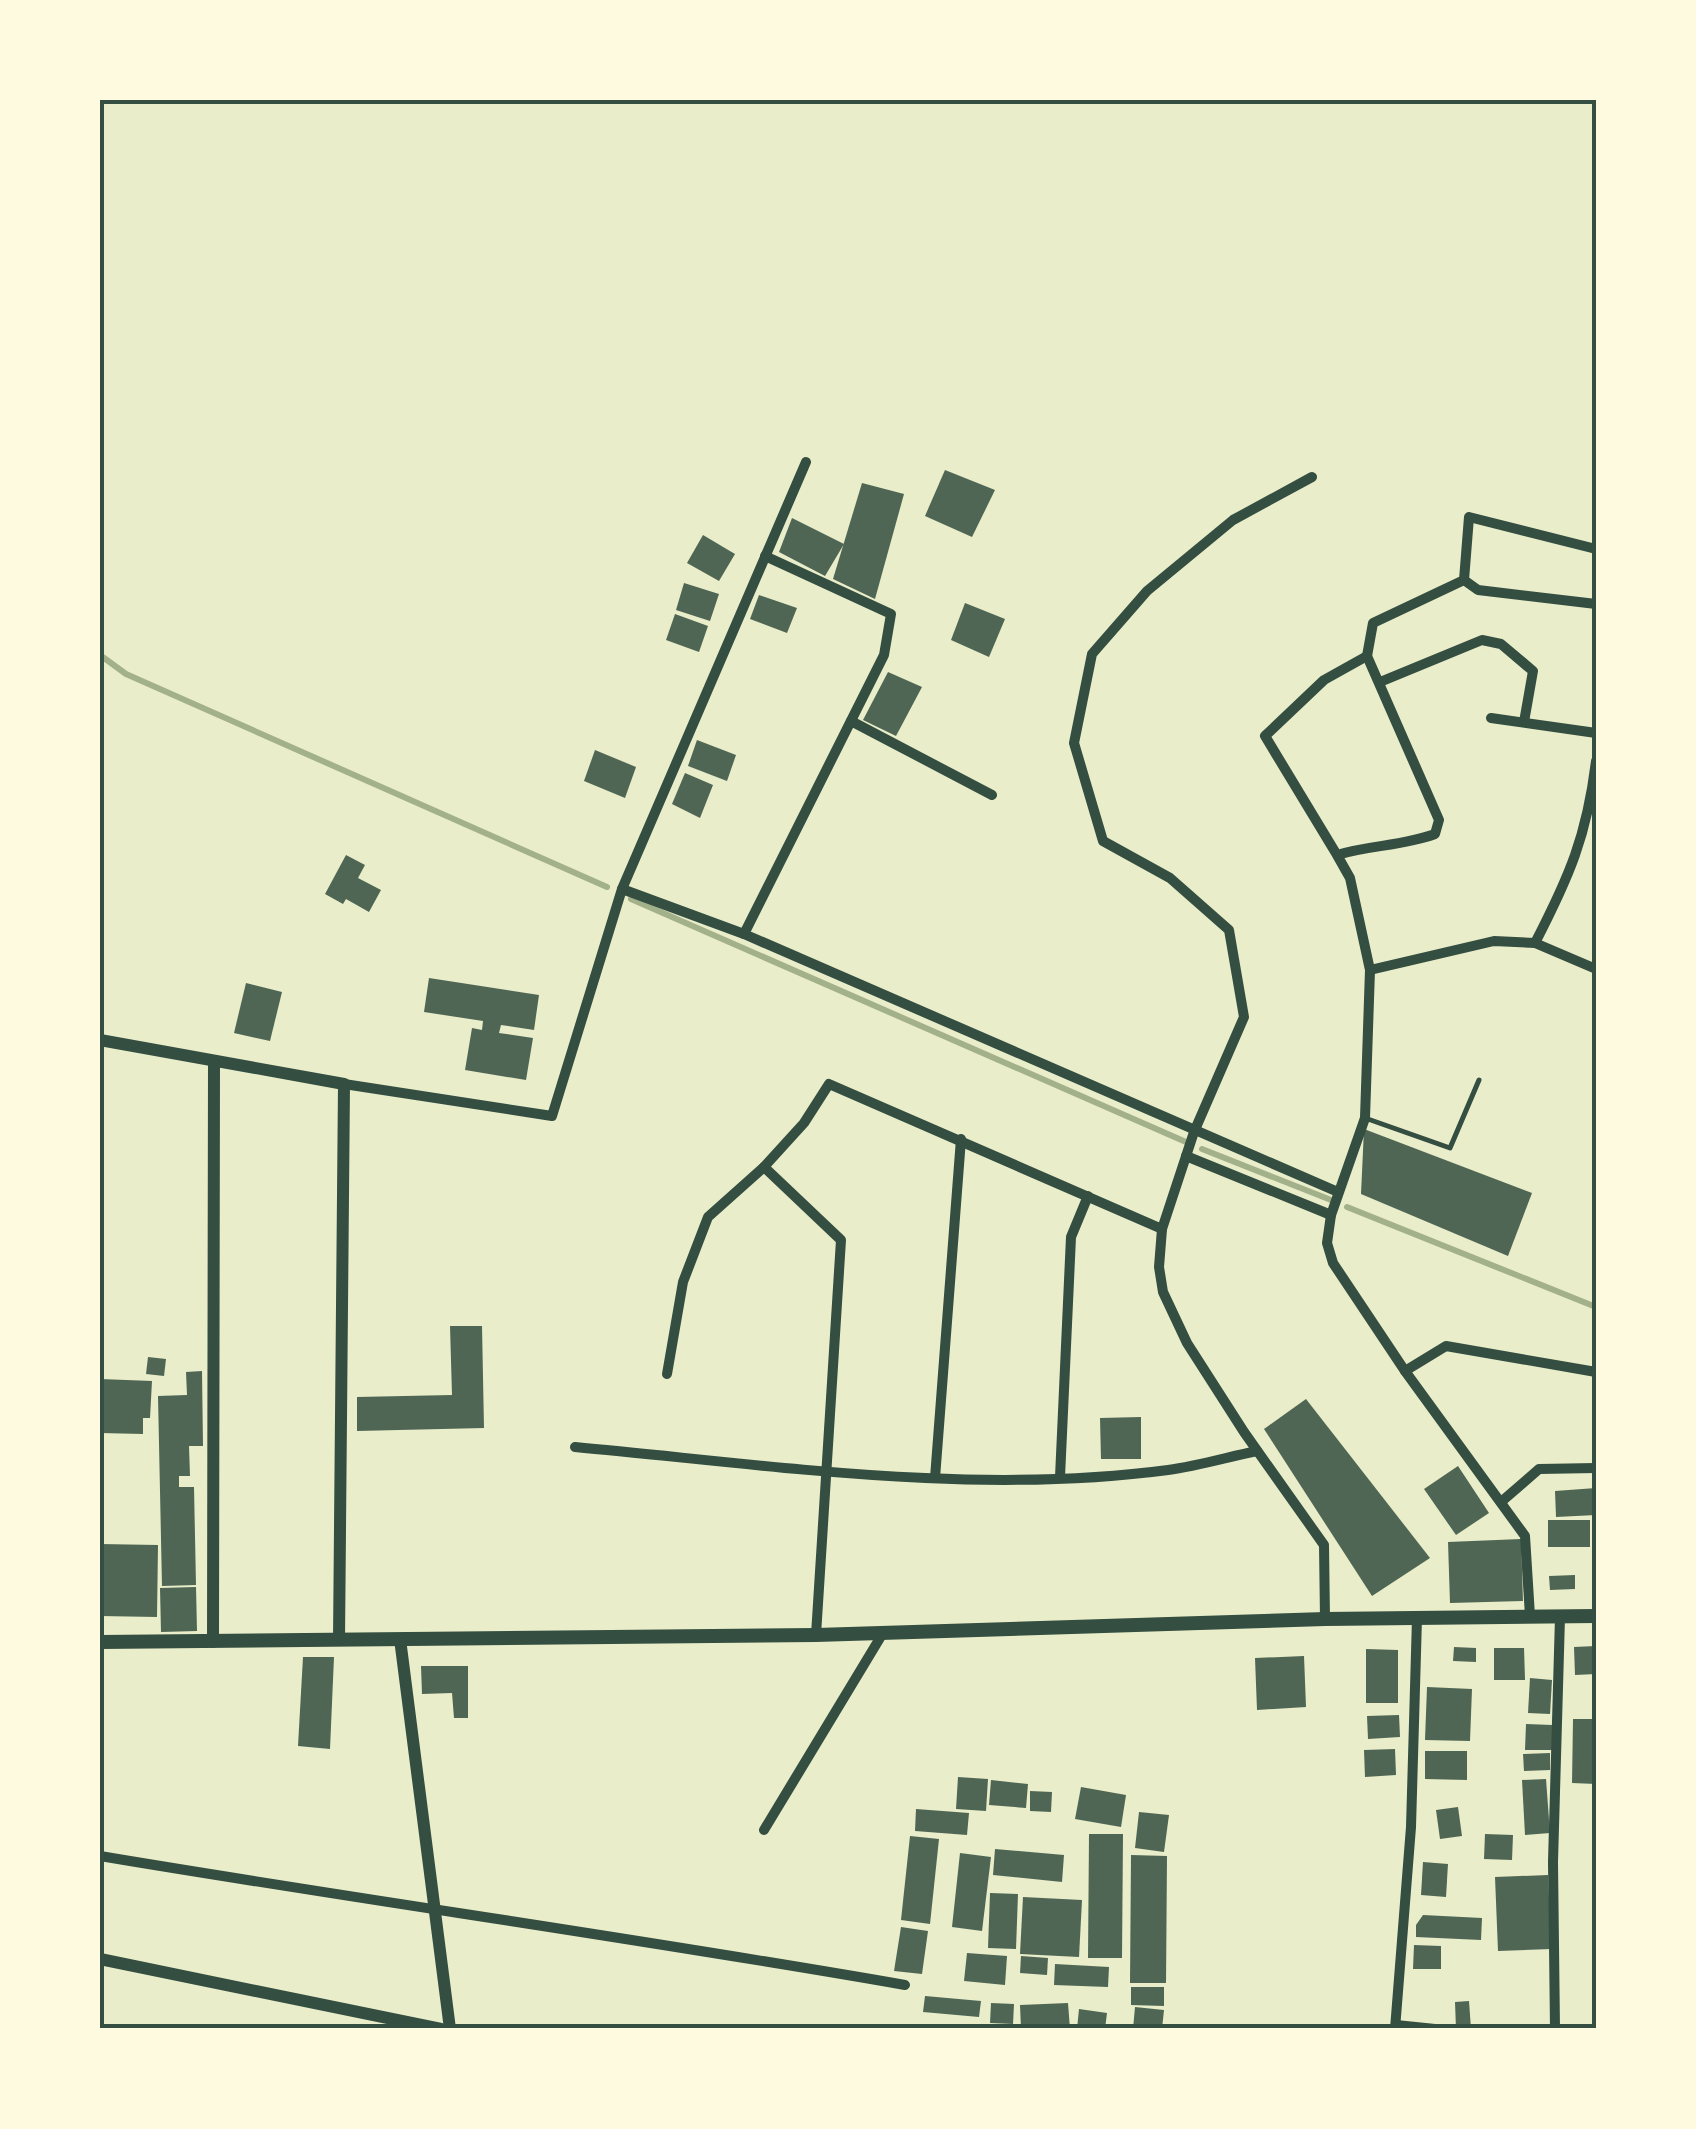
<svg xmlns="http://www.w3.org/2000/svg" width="1696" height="2129" font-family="Poppins,sans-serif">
<rect width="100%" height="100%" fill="#e9edc9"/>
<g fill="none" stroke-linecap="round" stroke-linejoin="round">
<g stroke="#a3b18a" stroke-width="6">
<path d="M100,655L126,674L607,887"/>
<path d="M631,899L1186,1142"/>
<path d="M1202,1149L1331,1200"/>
<path d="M1347,1207L1596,1307"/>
</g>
</g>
<g fill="#4f6655">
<path d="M945,470L995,490L972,537L925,516Z"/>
<path d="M862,483L904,494L875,599L833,579Z"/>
<path d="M792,518L844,544L825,576L779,552Z"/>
<path d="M703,535L735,554L719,581L687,563Z"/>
<path d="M684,583L719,594L710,621L676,610Z"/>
<path d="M759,595L797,608L787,633L750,619Z"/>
<path d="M965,603L1005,619L989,657L951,640Z"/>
<path d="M675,614L708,626L699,652L666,640Z"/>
<path d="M888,672L922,687L896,736L863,720Z"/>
<path d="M697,740L736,755L727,781L688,766Z"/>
<path d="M595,750L636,767L625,798L584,781Z"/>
<path d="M685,773L713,785L700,818L672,804Z"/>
<path d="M346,855L365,865L358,878L381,890L369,912L346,899L343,904L325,894Z"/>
<path d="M429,978L539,995L534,1030L501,1025L499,1033L533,1038L526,1080L465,1070L472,1028L482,1030L483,1021L424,1012Z"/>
<path d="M246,983L282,992L270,1041L234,1033Z"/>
<path d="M1364,1129L1532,1193L1508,1256L1361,1194Z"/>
<path d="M450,1326H482L484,1428L357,1431V1397L452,1395Z"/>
<path d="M148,1357L166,1359L164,1376L146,1374Z"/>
<path d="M202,1371L203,1446H189L190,1476H179V1487H194L196,1585L162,1586L158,1396L187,1395L186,1372Z"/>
<path d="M100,1379L152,1381L150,1418H143V1434L100,1433Z"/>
<path d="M1306,1399L1430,1558L1372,1596L1264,1429Z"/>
<path d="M1141,1417V1459H1101L1100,1418Z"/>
<path d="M1458,1466L1489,1513L1456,1535L1424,1489Z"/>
<path d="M1596,1488V1515L1556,1517L1555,1491Z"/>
<rect x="1548" y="1520" width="42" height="27"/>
<path d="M1521,1539L1523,1601L1450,1603L1448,1542Z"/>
<path d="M100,1544L158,1545L157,1617L100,1616Z"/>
<path d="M1575,1575V1589L1550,1590L1549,1576Z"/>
<path d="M196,1587L197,1631L161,1632L160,1588Z"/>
<path d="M1596,1646V1674L1575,1675L1574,1647Z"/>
<path d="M1454,1647L1476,1648V1662L1453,1661Z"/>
<path d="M1494,1648H1524L1525,1680H1494Z"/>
<path d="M1366,1649L1398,1650V1703H1366Z"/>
<path d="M1304,1656L1306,1707L1257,1710L1255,1658Z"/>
<path d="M303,1657H334L330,1749L298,1746Z"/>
<path d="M421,1666H468V1718H454L452,1693L422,1694Z"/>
<path d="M1530,1678L1552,1680L1550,1714L1528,1713Z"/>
<path d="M1427,1687L1472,1689L1470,1741L1425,1740Z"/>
<path d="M1399,1715L1400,1737L1368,1739L1367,1716Z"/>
<path d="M1573,1719H1596V1784L1572,1783Z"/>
<path d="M1526,1724L1552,1725V1750H1525Z"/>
<path d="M1395,1749L1396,1775L1365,1777L1364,1750Z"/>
<path d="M1425,1751H1467V1780L1425,1779Z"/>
<path d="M1550,1753V1770L1524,1771L1523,1754Z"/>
<path d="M958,1777L988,1779L986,1811L956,1809Z"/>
<path d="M1546,1779L1550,1833L1525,1835L1522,1780Z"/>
<path d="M991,1780L1028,1784L1026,1808L989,1805Z"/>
<path d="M1081,1787L1126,1795L1121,1827L1075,1819Z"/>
<path d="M1030,1791L1052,1792L1051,1812L1030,1811Z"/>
<path d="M1458,1807L1462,1836L1440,1839L1436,1810Z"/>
<path d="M916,1809L969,1813L967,1835L915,1831Z"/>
<path d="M1139,1812L1169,1815L1164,1852L1135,1848Z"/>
<path d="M1089,1834H1123L1122,1958H1088Z"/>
<path d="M1485,1834L1513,1835L1512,1860L1484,1859Z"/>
<path d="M910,1836L939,1839L930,1924L901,1920Z"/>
<path d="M995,1849L1064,1855L1062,1882L993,1875Z"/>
<path d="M960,1853L991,1857L982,1931L952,1927Z"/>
<path d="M1131,1855L1167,1856L1166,1983H1130Z"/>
<path d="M1423,1862L1448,1864L1446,1897L1421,1895Z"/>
<path d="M1548,1875L1551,1949L1498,1951L1495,1877Z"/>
<path d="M990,1893L1018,1894L1016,1949L988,1948Z"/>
<path d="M1023,1897L1082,1900L1079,1957L1020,1954Z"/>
<path d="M1423,1915L1482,1918L1481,1940L1416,1937V1925Z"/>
<path d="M901,1927L928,1931L922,1974L894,1971Z"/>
<path d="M1414,1945L1441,1946V1969H1413Z"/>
<path d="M967,1953L1007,1956L1005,1985L964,1981Z"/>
<path d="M1021,1956L1048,1958L1047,1975L1020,1973Z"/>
<path d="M1055,1964L1109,1967L1108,1987L1054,1985Z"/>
<path d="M1131,1987H1164V2006L1131,2005Z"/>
<path d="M925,1996L981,2001L979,2017L923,2012Z"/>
<path d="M1469,2001L1471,2029H1456L1455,2002Z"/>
<path d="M991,2003L1014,2004L1013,2024L990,2023Z"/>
<path d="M1068,2003L1070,2029H1021L1020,2005Z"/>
<path d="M1135,2007L1164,2010L1162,2029H1133Z"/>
<path d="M1079,2009L1107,2013L1105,2029H1077Z"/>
</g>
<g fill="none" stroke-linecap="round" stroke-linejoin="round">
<path stroke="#344e41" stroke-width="5" d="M1365,1118L1450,1148L1479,1080"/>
<g stroke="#344e41" stroke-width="10">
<path d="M1312,477L1233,520L1147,591L1092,654L1074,743L1103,841L1170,878L1229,930L1244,1017L1194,1132L1162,1229L1159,1267L1163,1292L1187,1343L1244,1432L1324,1545L1325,1619"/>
<path d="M1464,580L1478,590L1596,604"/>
<path d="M1367,656L1373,623L1464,580L1469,517L1596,549"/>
<path d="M1380,682L1482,640L1501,644L1533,671L1524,722"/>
<path d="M1491,718L1596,733"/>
<path d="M851,721L992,795"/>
<path d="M1337,855L1265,736L1324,680L1367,656L1439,820L1435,834C1403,846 1369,845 1337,855L1350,878L1370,970L1365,1118L1331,1215L1327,1243L1333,1263L1405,1371L1525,1536L1530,1616"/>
<path d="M622,889L744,934L1338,1192"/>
<path d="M744,934L884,655L891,614L765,556"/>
<path d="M1535,943C1569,877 1587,836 1596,761"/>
<path d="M1370,970L1494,941L1535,943L1596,969"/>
<path d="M344,1084L552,1116L622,889L806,462"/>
<path d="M1186,1156L1331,1215"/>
<path d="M764,1167L841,1240L816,1635"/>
<path d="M1405,1371L1446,1346L1596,1372"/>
<path d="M667,1374L683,1282L708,1217L764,1167L804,1123L829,1084L1162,1229"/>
<path d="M575,1447C771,1465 972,1496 1168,1470C1198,1466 1228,1457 1257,1451"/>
<path d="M1060,1477L1071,1237L1088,1196"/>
<path d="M935,1478L961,1139"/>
<path d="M1501,1502L1539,1469L1596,1468"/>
<path d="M764,1830L883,1633"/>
<path d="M100,1856C368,1901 637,1938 905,1985"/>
<path d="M1396,2025L1435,2029"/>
<path d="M1395,2029L1411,1827L1417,1618"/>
<path d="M1555,2029L1553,1862L1560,1617"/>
</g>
<g stroke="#344e41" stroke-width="12">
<path d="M100,1040L344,1084L339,1640"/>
<path d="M400,1639L450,2029"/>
<path d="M213,1642L214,1062"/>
<path d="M100,1959L441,2029"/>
</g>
<path stroke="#344e41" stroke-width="14" d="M100,1642L816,1635L1325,1619L1596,1616"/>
</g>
<rect width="1696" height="2129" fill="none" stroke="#fefae0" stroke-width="205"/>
<rect x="102" y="102" width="1492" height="1924" fill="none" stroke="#344e41" stroke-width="4"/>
</svg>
